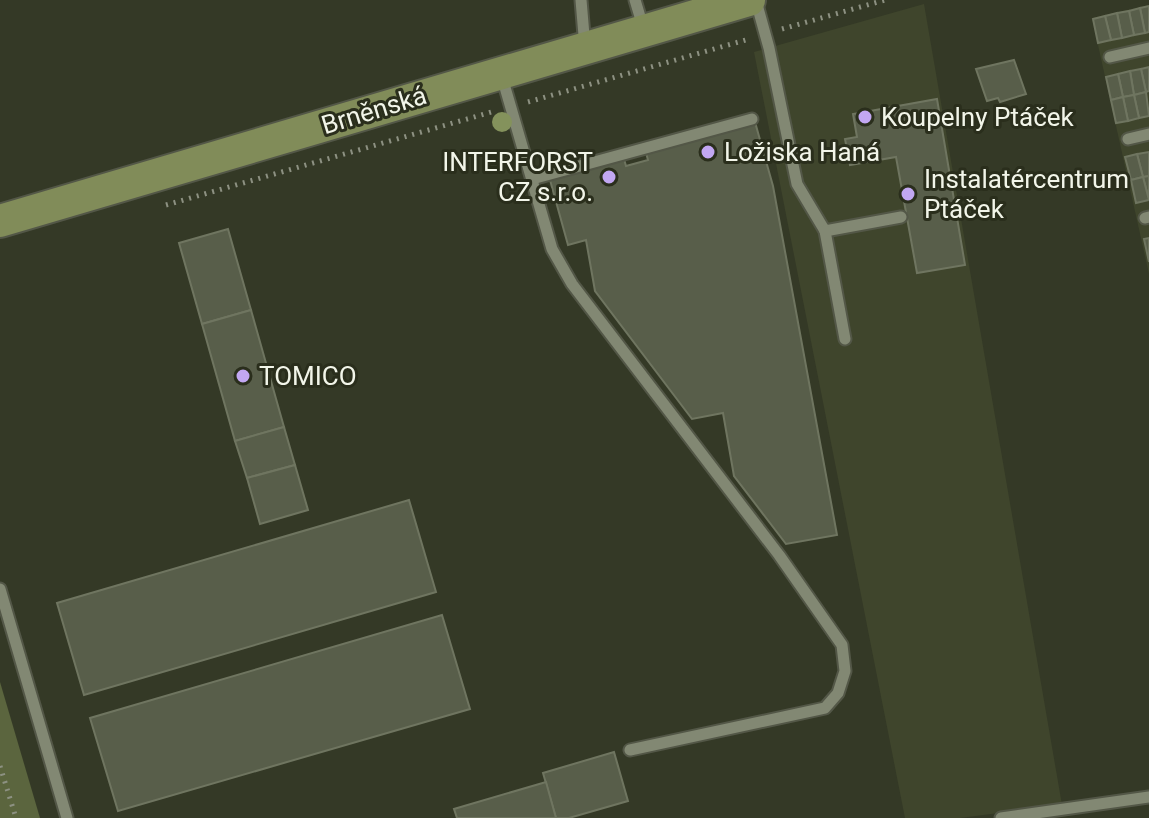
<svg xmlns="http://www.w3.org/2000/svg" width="1149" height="818" font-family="Roboto,sans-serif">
<rect width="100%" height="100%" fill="#343926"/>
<g fill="#3f452c">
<path d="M924,4L1062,805L960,818H905L754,52Z"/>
<path d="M1149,5V274L1092,18Z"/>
</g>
<path fill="#5b653e" d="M0,682L40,818H0Z"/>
<g fill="#585e4a" stroke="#6f7560" stroke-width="2">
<path d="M1149,6V32L1145,33L1140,8Z"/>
<path d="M1140,8L1145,33L1134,35L1129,11Z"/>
<path d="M1129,11L1134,35L1122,38L1117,13Z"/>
<path d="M1117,13L1122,38L1111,40L1105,16Z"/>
<path d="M1105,16L1111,40L1098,43L1093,19Z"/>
<path d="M1014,60L1026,94L1000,102L998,98L987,101L976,69Z"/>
<path d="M1149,67V91L1146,92L1141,69Z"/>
<path d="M1141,69L1146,92L1134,95L1130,71Z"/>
<path d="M1130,71L1134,95L1123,97L1118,74Z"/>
<path d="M1118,74L1123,97L1111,100L1106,77Z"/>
<path d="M1146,92L1149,116L1139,118L1134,95Z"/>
<path d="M1134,95L1139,118L1128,121L1123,97Z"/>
<path d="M1123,97L1128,121L1116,123L1111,100Z"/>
<path d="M937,99L965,265L917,273L896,157L850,165L845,139L857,137L853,114Z"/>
<path d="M755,122L773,186L837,535L786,544L734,476L723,413L692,419L595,291L586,240L568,245L550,180L624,159L626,166L648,160L646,153Z"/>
<path d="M1149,152V176L1143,177L1137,154Z"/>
<path d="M1137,154L1143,177L1131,180L1125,157Z"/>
<path d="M1149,176V200L1143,177Z"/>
<path d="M1143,177L1149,200L1136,203L1131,180Z"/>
<path d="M228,229L251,310L202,324L179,243Z"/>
<path d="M1149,238V262L1144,239Z"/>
<path d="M251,310L284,427L235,441L202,324Z"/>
<path d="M284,427L295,465L247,478L235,441Z"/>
<path d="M295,465L308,510L260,524L247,478Z"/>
<path d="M409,500L436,592L84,695L57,603Z"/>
<path d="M442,615L470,709L118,811L90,718Z"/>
<path d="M614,752L628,801L569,818H556L543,773Z"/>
<path d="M546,782L556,818H457L454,809Z"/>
</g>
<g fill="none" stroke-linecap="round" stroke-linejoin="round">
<g stroke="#535747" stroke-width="15">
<g id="service">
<path d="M581,0L585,47"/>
<path d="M635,0L644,30"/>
<path d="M756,1L769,48L797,184L825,231L901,217"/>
<path d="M1110,57L1149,48"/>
<path d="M502,77L552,249L572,284L779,555L842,645L845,671L838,693L825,708L630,750"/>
<path d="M1128,139L1149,134"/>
<path d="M532,179L752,119"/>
<path d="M1145,218L1149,217"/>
<path d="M825,231L845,339"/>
<path d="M0,589L67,818"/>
<path d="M1001,818L1149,797"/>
</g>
</g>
<g stroke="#535747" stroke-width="36">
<path id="secondary" d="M0,221L749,0"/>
</g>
<g stroke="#8d9182" stroke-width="5" stroke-dasharray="2 6" stroke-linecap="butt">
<path d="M782,29L885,0"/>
<path d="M528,102L749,39"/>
<path d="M166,205L495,111"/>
<path d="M0,766L16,818"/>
</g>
<use href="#service" stroke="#828873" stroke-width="11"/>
<use href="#secondary" stroke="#818c59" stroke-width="32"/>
</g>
<circle fill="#84925c" cx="502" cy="122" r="10"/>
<g fill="#c2a7f2" stroke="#2a2e1c" stroke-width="3">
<circle cx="865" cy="117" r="8"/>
<circle cx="708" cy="152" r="8"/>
<circle cx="609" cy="177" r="8"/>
<circle cx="908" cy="194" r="8"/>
<circle cx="243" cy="376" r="8"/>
</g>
<g text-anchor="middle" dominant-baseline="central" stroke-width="6" stroke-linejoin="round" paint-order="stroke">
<g font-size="26" fill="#f2f5e9" stroke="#2a2e1c">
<text transform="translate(374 110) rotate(-17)">Brněnská</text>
</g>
<g font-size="26" fill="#f2f5e9" stroke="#2a2e1c" text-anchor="start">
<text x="881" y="117">Koupelny Ptáček</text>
<text x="724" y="152">Ložiska Haná</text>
<text x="593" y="162" text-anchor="end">INTERFORST<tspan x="593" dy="30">CZ s.r.o.</tspan></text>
<text x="924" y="179">Instalatércentrum<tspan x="924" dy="30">Ptáček</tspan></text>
<text x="259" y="376">TOMICO</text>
</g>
</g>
</svg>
